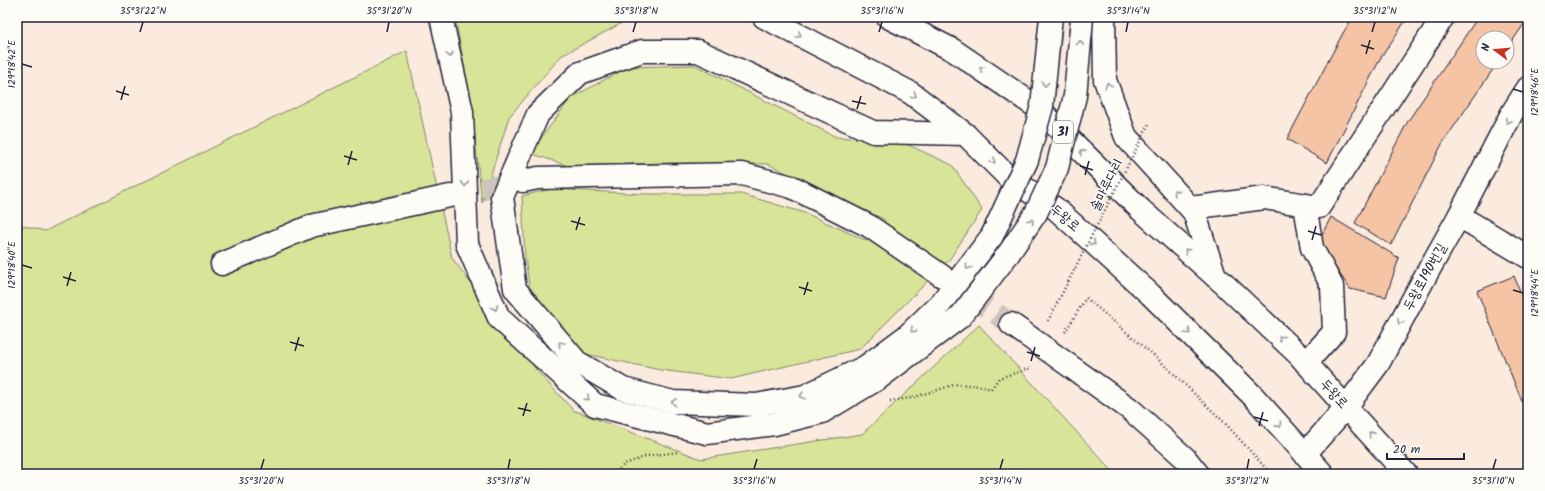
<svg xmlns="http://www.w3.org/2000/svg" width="1545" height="491" font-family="Kalam,'Poor Story',sans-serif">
<rect width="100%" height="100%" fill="#faebde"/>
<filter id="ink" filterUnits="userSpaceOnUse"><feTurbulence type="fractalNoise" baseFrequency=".025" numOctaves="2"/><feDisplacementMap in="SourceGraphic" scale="8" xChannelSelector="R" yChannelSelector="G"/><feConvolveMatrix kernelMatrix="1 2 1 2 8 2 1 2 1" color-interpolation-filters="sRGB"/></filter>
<g filter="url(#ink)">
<g fill="#d8e598" stroke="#7d846a">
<path d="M455,17H633L561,56L509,117L482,203L471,101Z"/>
<path d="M407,51L452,258L538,372L573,410L701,459L862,434L979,325L1115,474H17V224L45,231Z"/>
<path d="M695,65L836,137L902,142L952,165L982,210L949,260L860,349L731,379L660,370L586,354L533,310L525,258L522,196L551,189L645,194H741L805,213L867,241L885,220L768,164L661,163L568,166L530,153L571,98L628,67Z"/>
</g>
<g fill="#f4c4a4" stroke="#22223b">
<path d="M1353,17H1408L1380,59L1327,163L1287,139L1343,33Z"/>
<path d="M1478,17H1528V18L1507,49V38H1483V62H1498L1442,144L1391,245L1355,223L1408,121Z"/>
<path d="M1331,217L1399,258L1386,297L1350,289L1318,242Z"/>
<path d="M1514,276L1528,311V416L1477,291Z"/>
</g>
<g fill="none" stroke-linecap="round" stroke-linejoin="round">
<g stroke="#cfc3bd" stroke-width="22" stroke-dasharray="22 11" stroke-linecap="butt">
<path d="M450,196L523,181"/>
<path d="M942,276L1011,324"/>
</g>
<g stroke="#22223b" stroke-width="25">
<g id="minor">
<path d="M523,181L538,178L742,174L792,187L869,226L942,276"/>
<path d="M1305,205L1312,248L1332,286L1334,332L1306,363"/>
<path d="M1191,208L1264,198L1319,207L1443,17"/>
<path d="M1459,216L1528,257"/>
<path d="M222,264L311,226L450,196"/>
<path d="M1011,324L1130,409L1186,459L1198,474"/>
<path d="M1305,454L1346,407L1378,364L1427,273L1459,216L1512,113L1528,88"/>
</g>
</g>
<g stroke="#22223b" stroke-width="25">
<g id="major">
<path d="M441,17L462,112L467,244L499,318L595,405L707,433L774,424L822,412L879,378L960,317L1009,253"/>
<path d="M764,17L911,93L965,134L1008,177L1056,209L1150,294L1253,396L1323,474"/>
<path d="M888,17L953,50L1038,108L1141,210L1224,284L1298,354L1406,474"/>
<path d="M1104,17L1105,80L1126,137L1194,212L1215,276"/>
<path d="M965,134L873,132L698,51H642L580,73L538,114L502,197L515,289L577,362L623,389L673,402L756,405L805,396L865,367L908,335L941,303L992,236"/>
</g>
</g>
<g stroke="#22223b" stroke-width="2.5" stroke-dasharray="1 3" stroke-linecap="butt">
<path d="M1065,332L1086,298L1157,358L1224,422L1271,474"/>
<path d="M890,401L911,398L957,384L980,386L991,389L999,378L1031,368"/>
<path d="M613,474L625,464L647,456L678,452"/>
</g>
<use href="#minor" stroke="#fdfcf7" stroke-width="22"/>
<use href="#major" stroke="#fdfcf7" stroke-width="22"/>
<g stroke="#22223b" stroke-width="25" stroke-linecap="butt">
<g id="major-bridge">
<path d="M992,236L1027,160L1042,106L1051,17"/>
<path d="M1009,253L1036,213L1057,168L1075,96L1082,18"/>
</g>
</g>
<path stroke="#22223b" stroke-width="2.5" stroke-dasharray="1 3" stroke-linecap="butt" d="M1048,321L1150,122"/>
<use href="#major-bridge" stroke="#fdfcf7" stroke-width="22"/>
</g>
<defs><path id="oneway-chevron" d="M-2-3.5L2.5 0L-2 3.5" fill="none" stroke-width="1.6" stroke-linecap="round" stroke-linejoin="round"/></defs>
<g stroke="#9a9aa2">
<use href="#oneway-chevron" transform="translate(799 35) rotate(27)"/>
<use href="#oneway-chevron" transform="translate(1080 43) rotate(-85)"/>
<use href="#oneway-chevron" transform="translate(450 55) rotate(78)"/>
<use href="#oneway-chevron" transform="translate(982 69) rotate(-146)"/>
<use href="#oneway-chevron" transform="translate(1045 84) rotate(96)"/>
<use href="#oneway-chevron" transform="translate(1108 85) rotate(-108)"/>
<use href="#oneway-chevron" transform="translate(914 95) rotate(35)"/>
<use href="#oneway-chevron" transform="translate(1508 121) rotate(117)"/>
<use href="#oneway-chevron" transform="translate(1082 152) rotate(-135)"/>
<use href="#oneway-chevron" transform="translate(993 161) rotate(45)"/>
<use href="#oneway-chevron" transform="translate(465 184) rotate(88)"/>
<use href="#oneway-chevron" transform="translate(1176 192) rotate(-132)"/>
<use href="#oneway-chevron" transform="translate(1031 221) rotate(-56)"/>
<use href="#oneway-chevron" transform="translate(1093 243) rotate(42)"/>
<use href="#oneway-chevron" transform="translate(1187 251) rotate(-138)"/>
<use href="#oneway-chevron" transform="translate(968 267) rotate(127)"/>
<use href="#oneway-chevron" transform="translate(495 308) rotate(67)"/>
<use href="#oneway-chevron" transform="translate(1400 322) rotate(118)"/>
<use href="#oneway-chevron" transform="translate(913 330) rotate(136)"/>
<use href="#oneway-chevron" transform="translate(1188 332) rotate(45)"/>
<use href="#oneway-chevron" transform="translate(1281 338) rotate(-137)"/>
<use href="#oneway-chevron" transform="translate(561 344) rotate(-130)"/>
<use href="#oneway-chevron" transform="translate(802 396) rotate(164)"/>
<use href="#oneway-chevron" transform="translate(587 398) rotate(42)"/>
<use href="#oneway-chevron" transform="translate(674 402) rotate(-172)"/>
<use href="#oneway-chevron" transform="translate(1279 425) rotate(48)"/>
<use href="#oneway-chevron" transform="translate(1371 434) rotate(-132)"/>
</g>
</g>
<path fill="none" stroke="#22223b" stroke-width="1.5" d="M140,32L143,22M387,32L389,22M633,32L636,22M879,32L882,22M1126,32L1128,22M1372,32L1375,22M1361,45L1374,49M1366,54L1370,40M22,64L32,67M1513,89L1523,92M116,91L129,95M121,100L125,86M852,101L866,104M857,109L861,96M344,156L357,160M348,165L352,151M1080,166L1093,170M1085,175L1089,161M571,221L585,225M576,230L580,217M1308,231L1321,235M1312,240L1316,226M22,265L32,268M63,277L76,281M67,286L71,272M799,287L812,291M1513,290L1523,293M804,295L808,282M290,342L304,346M295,351L299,337M1027,352L1040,356M1031,361L1035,347M518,408L531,411M523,416L527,403M1254,417L1268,421M1259,426L1263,412M261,469L264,459M508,469L510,459M754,469L757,459M1000,469L1003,459M1247,469L1249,459M1493,469L1496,459"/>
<g text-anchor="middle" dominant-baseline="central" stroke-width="3" stroke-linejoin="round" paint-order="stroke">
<rect fill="#fdfcf7" stroke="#646373" stroke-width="1" x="1053" y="121" width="20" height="22" rx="3"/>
<g font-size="13" font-weight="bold" fill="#22223b">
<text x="1063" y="132">31</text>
</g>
<g font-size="14" fill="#22223b" stroke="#fdfcf7">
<text transform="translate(1107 185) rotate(-63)">솔마루다리</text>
<text transform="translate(1065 218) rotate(40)">두왕로</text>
<text transform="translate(1425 277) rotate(-61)">두왕로190번길</text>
<text transform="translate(1334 394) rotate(48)">두왕로</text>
</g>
</g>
<rect width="1545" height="491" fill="none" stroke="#fdfcf7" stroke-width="44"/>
<g transform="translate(1495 50) rotate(286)"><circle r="19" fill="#fdfcf7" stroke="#a5a5ac"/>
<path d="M0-3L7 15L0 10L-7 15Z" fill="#c8321e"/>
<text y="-6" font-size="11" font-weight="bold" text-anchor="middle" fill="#22223b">N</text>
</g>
<path d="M1387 453v6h77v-6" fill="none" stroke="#22223b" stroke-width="2"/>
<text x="1393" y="453" font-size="12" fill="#22223b" stroke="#fdfcf7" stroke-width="3" paint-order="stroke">20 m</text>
<rect x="22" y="22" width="1501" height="447" fill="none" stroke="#22223b" stroke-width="1.5"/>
<g font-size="10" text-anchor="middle" fill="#22223b">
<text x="143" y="14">35°31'22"N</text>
<text x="389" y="14">35°31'20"N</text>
<text x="636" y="14">35°31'18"N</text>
<text x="882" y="14">35°31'16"N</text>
<text x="1128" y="14">35°31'14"N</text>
<text x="1375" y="14">35°31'12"N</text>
<text transform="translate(11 64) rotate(-90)" y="4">129°18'42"E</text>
<text transform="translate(1534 92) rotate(-90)" y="4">129°18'46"E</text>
<text transform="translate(11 265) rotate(-90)" y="4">129°18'40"E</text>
<text transform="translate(1534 293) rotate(-90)" y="4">129°18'44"E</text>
<text x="261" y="484">35°31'20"N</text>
<text x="508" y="484">35°31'18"N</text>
<text x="754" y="484">35°31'16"N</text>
<text x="1000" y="484">35°31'14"N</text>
<text x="1247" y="484">35°31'12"N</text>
<text x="1493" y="484">35°31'10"N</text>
</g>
</svg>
